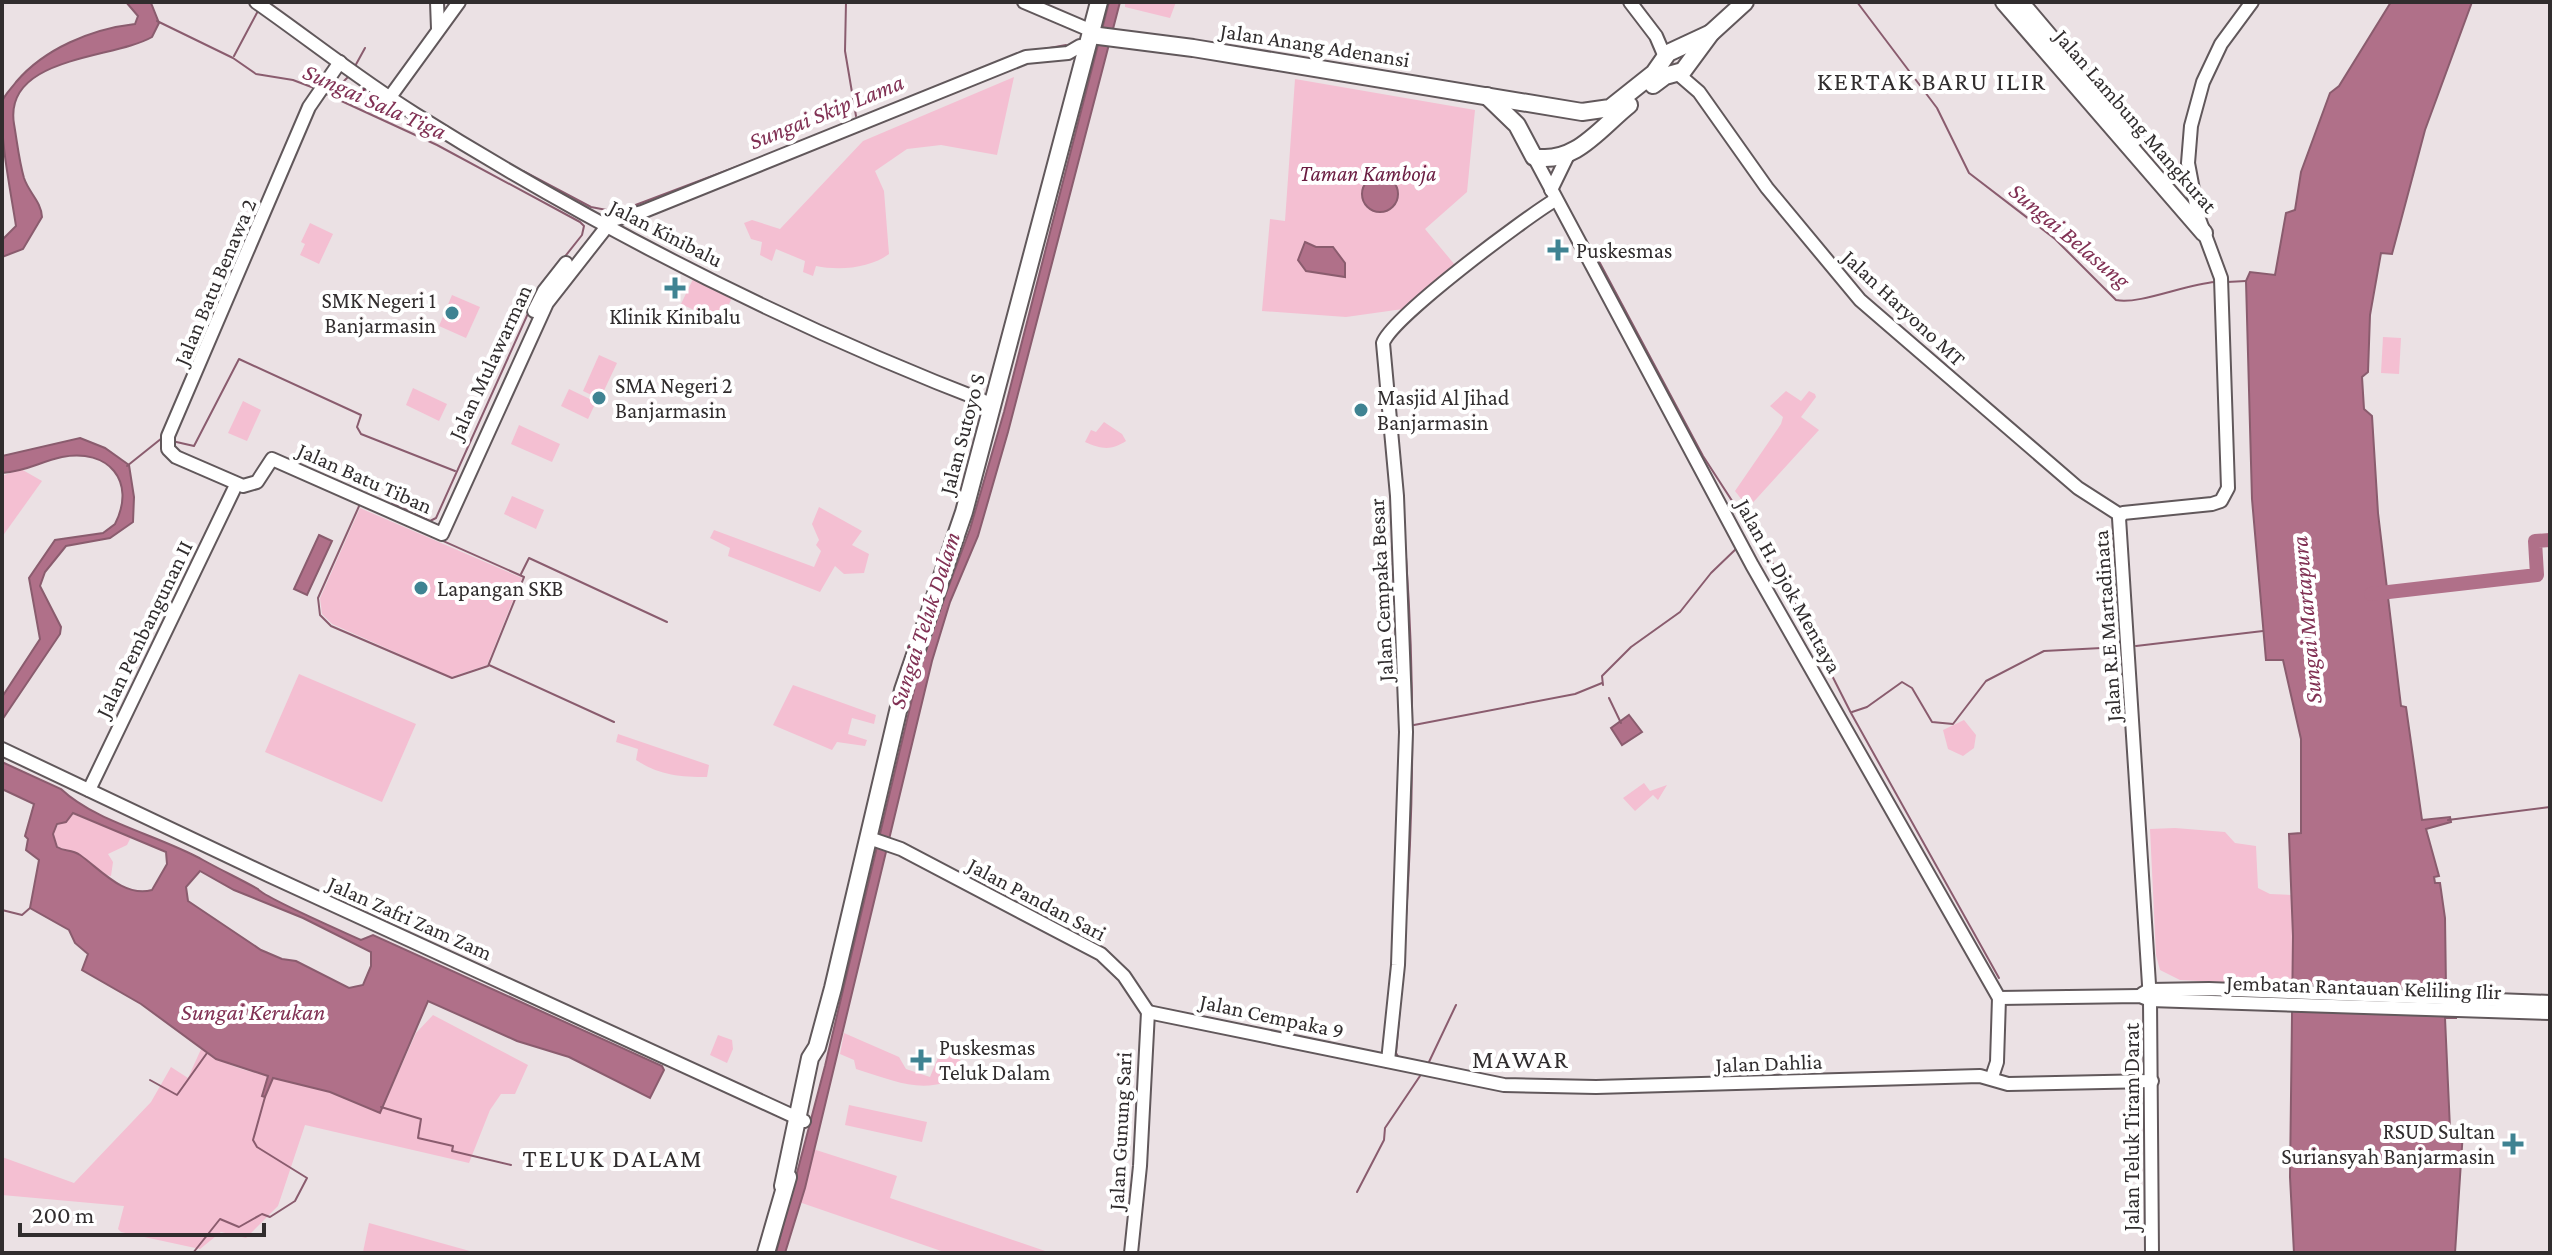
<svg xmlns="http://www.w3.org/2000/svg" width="2552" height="1255" font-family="'Crimson Pro',serif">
<rect width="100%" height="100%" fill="#ebe1e4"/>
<g fill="#f4bfd2">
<path d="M1125,2H1176L1170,18L1125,7Z"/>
<path d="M1014,77L997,155L941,145L907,149L875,171L884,191L889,254C870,268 840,271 816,266L813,276L803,272L805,261L776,249L772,261L760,255L762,242L751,239L744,223L752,220L780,229L863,141Z"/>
<path d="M1295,79L1475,110L1467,192L1425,229L1455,265L1403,309L1346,317L1262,311L1270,219L1285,221Z"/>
<path d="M310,223L333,234L319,264L300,255L305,244L301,242Z"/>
<path d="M694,277L733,296L720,322L681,304Z"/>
<path d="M452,295L480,307L466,338L439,326Z"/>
<path d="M2383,337L2401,338L2399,374L2381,373Z"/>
<path d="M599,355L617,363L600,399L583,391Z"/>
<path d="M413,388L447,404L439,421L406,405Z"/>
<path d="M569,389L596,402L588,419L561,406Z"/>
<path d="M1786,391L1801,401L1809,391L1815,394L1816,397L1801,417L1819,430L1748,508L1735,491L1781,424L1783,417L1770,406Z"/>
<path d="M243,401L261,410L247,441L228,433Z"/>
<path d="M1104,422L1122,434L1126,441C1111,451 1101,449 1085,442L1091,430L1096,432Z"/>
<path d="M519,425L560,444L552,462L511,444Z"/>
<path d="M21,469L42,481L2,537V476Z"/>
<path d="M512,496L544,510L536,529L504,514Z"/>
<path d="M819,507L862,531L852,545L869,554L864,573L844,574L835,566L820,592L728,556L730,548L710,538L714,530L814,567L821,551L816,545L819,540L812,524Z"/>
<path d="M360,508L522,578L487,665L451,677L332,624L322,614L320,598Z"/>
<path d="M299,674L416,724L382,802L265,752Z"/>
<path d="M793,685L876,715L874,724L852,718L848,734L867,740L865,746L837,742L832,750L773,725Z"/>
<path d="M1964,720L1976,735L1974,748L1963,756L1948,749L1943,730Z"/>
<path d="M618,734L709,765L707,777C679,777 659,775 636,760L638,749L616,742Z"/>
<path d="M1644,783L1650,791L1667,785L1658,800L1653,795L1635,811L1623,798Z"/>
<path d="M73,814L131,837L127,845L108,854L113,862L111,876L101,874L78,853L58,847L53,834L58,825Z"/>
<path d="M2175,828L2225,832L2235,843L2256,846L2258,888L2270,894L2291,895L2297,941L2294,986L2180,980L2160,970L2156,955L2150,829Z"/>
<path d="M433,1015L528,1065L515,1094H501L490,1110L469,1163L305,1125L278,1206L246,1238L221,1232L200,1249L121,1232L118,1229L124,1206L2,1195V1157L74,1183L151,1102L171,1067L188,1078L202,1047C222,1065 243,1070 268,1076L264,1097L273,1078L330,1092L380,1113L416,1033Z"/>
<path d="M844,1033L899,1057L906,1069L930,1077L942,1048L974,1070C927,1097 904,1084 856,1069L854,1060L840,1054Z"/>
<path d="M718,1035L732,1040L733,1049L727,1063L710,1055Z"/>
<path d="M849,1105L927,1122L922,1142L845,1125Z"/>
<path d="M813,1149L897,1176L890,1198L1051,1253H947L799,1202Z"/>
<path d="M369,1223L477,1253L363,1252Z"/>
</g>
<g fill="#b07089" stroke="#8a5c6e" stroke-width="2" fill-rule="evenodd">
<path d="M126,2L151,3L159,23L152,37C114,59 3,56 14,124C17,141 19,161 24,178C29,193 41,201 42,217L23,249L2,257V240L16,226C10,187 0,141 2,102C4,95 11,89 16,82C44,49 91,29 135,24L138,16Z"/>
<path d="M1109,2H1120L1008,432L978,536L950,602L932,661L805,1188L785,1253H776L825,1066L921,661L970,529L1004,412Z"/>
<path d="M2391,2H2472L2425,130L2392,254L2381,253L2370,315L2368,372L2362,377L2364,409L2372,416L2378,513L2401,706L2406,707L2422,820L2450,817L2451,822L2426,829L2439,876L2434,877L2435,883H2440L2445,918L2446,988L2457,989L2456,1018H2445L2450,1129L2463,1131L2455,1253H2294L2290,1177L2293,936L2289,834L2301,833V739L2283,660H2266L2252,499L2246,281L2250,272L2275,275L2286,213L2295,210L2301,172L2330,93L2339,86Z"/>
<circle cx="1380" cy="194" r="18"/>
<path d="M1305,242L1316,247H1333L1345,263V277L1306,271L1298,260Z"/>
<path d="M80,438L105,448L129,465L134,497L133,522L110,538L66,546L45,572L40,586L61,627L60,634L2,720V697L40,639L29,578L55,540L103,533L115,524C137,481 108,448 62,457C39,462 28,471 2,473V456Z"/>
<path d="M319,535L332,541L307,595L294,589Z"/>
<path d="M1629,715L1642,732L1622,745L1611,728Z"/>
<path d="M2,762L61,789C96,822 158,835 203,860C221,870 240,879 258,889C263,897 346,933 361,940L373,935L662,1066L664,1070L650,1098L569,1057L517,1041L428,1001L380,1113L330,1092L273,1078L265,1097L262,1096L268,1076L216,1059L141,1004L82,970L88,954L75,943L69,930L30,908L39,860L26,850L28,839L25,836L34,804L2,789ZM73,813L166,852L167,864L152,890C124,898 100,869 80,855C71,849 65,852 57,847L53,834L57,824L66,822ZM200,871L234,890L303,918L371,952V966L363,985L349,988L296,961L282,959L261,950L188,901L186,887Z"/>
</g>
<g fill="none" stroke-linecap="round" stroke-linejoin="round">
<g stroke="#8a5c6e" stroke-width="2">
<path d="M846,2L845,51L856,116"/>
<path d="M1857,2L1937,108L1969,173L2055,239L2116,300C2139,305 2186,284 2215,282"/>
<path d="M157,21L233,58L256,74L293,80L314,88"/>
<path d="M1044,49L1066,45"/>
<path d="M234,56L259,9"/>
<path d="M354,68L365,48"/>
<path d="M324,93L437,145L580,222L584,226L582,235L563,259"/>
<path d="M330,95L348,77"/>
<path d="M798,143L1010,57"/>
<path d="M523,171L591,207L617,212L781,150"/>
<path d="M1593,250L1703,456L1784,581L1851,713L1999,978"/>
<path d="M2227,282L2246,281"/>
<path d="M172,441L194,446L239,359L361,415L357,427L361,434L455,471"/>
<path d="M127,466L162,438"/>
<path d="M392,503L430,521L436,518L539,289"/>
<path d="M360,504L524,577L488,666L452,678L331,626L320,615L318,598Z"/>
<path d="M521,574L529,558L667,622"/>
<path d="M2136,646L2263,631"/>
<path d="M489,665L614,722"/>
<path d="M1603,685L1602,676L1631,647L1680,612L1711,573L1738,547"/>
<path d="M1609,698L1621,723"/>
<path d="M1852,712L1867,707L1902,682L1912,688L1932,722L1953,724L1986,681L2044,651L2121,647"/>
<path d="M1414,725L1575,694L1602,683"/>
<path d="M2448,820L2550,807"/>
<path d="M2,910L22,915L30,908"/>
<path d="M1405,932C1414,807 1415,682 1406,557"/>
<path d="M1399,1058L1396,1053L1400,1006"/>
<path d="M1428,1064L1456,1005"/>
<path d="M150,1080L177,1095L207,1053"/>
<path d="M381,1107L421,1119L418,1138L453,1146L452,1151L511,1165"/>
<path d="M1357,1192L1384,1140L1385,1128L1422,1073"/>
<path d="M193,1253L220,1219L239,1227L262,1214L270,1217L295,1201L307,1178L257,1147L253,1140L265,1097"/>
</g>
<path stroke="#b07089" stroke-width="14" d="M2371,594L2537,575L2535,541L2550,540"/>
<g stroke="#61585b" stroke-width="16">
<g id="secondary">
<path d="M256,2C309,39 360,80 415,114C597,228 793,328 994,405"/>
<path d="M437,2L438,29"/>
<path d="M1024,2L1085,28"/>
<path d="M1630,2L1656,36L1665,57"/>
<path d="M340,62L309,107L168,436V449L176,457L243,486L257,482L272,459L442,534L547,303L612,220"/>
<path d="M1677,73L1699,92L1767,188L1860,300L2078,488L2120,515"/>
<path d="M390,97L459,2"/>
<path d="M1534,157L1752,565L1999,998"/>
<path d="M1551,190L1568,155"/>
<path d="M605,222L642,212L1026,57L1068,53L1080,46"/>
<path d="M534,311L544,291L566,263"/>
<path d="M2,749L268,875L804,1121"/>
<path d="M89,790L236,485"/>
<path d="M869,838L901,849L1101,954L1124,976L1148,1012"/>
<path d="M2142,994L2149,990L2209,989L2550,1002"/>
<path d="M1999,998L2140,996L2150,1000L2550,1013"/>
<path d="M1148,1012L1504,1085L1596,1087L1980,1076L2008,1084L2152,1081"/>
<path d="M1388,1061L1398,965L1406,732L1397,496L1383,343C1392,317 1525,218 1555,200"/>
<path d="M1992,1077L1997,1062L1999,998"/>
<path d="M1131,1253L1140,1166L1148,1012"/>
<path d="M2152,1253L2150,1000L2119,518L2123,513L2212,504L2221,501L2228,488L2221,278L2198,216L2188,163L2191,126L2203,82L2221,44L2252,2"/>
</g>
</g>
<g stroke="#61585b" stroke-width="20">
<g id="highway">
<path d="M2004,2L2204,233"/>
<path d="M2020,2L2135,138"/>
<path d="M1091,35L1193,48L1582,112L1610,108L1654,73L1668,53L1711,33"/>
<path d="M1653,85L1665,76L1683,71L1711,33L1745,2"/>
<path d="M1487,96L1517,125L1534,157C1575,165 1600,128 1629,105"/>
<path d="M783,1186L810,1058L817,1047L833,988L903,690L964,512L1099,2"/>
<path d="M766,1253L788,1177"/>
</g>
</g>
<use href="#secondary" stroke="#fff" stroke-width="12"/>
<use href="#highway" stroke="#fff" stroke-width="16"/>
</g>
<g fill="#3f8392" stroke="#fff" stroke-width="3">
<path d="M1554 238h8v8h8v8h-8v8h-8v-8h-8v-8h8z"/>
<path d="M671 276h8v8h8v8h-8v8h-8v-8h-8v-8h8z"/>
<circle cx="452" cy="313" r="8"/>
<circle cx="599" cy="398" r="8"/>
<circle cx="1361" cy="410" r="8"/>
<circle cx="421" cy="588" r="8"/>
<path d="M917 1048h8v8h8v8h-8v8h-8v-8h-8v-8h8z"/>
<path d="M2509 1132h8v8h8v8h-8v8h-8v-8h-8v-8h8z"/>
</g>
<g text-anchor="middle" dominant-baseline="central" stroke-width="8" stroke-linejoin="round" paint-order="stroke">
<g font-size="22" fill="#312d2e" stroke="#fff">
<text transform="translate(1315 45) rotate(9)">Jalan Anang Adenansi</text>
<text transform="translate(2136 121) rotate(49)">Jalan Lambung Mangkurat</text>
<text transform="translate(666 233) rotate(27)">Jalan Kinibalu</text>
<text transform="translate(215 282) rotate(-67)">Jalan Batu Benawa 2</text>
<text transform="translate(1904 308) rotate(43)">Jalan Haryono MT</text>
<text transform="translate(490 362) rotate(-65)">Jalan Mulawarman</text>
<text transform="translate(962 434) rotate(-75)">Jalan Sutoyo S</text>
<text transform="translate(365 478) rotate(24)">Jalan Batu Tiban</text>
<text transform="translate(1789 586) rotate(61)">Jalan H. Djok Mentaya</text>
<text transform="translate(1381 590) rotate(-93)">Jalan Cempaka Besar</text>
<text transform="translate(2107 626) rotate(-94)">Jalan R.E Martadinata</text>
<text transform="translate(144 629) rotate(-64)">Jalan Pembangunan II</text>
<text transform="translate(1037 899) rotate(28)">Jalan Pandan Sari</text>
<text transform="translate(410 918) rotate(24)">Jalan Zafri Zam Zam</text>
<text transform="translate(2364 987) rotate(2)">Jembatan Rantauan Keliling Ilir</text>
<text transform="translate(1272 1016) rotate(12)">Jalan Cempaka 9</text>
<text transform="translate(1769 1063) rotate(-2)">Jalan Dahlia</text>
<text transform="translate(2131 1127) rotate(-90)">Jalan Teluk Tiram Darat</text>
<text transform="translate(1120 1131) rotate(-87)">Jalan Gunung Sari</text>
</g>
<g font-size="22" font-style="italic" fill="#6a1c41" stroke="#fff">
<text x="1368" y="173">Taman Kamboja</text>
</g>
<g font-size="22" fill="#312d2e" stroke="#fff" text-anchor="start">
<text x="1576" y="250">Puskesmas</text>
<text x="436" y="300" text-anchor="end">SMK Negeri 1<tspan x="436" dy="25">Banjarmasin</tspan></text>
<text x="675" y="316" text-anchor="middle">Klinik Kinibalu</text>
<text x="615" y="385">SMA Negeri 2<tspan x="615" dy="25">Banjarmasin</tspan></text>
<text x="1377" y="397">Masjid Al Jihad<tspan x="1377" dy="25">Banjarmasin</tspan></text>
<text x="437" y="588">Lapangan SKB</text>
<text x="939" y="1047">Puskesmas<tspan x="939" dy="25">Teluk Dalam</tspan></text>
<text x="2495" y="1131" text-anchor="end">RSUD Sultan<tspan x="2495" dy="25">Suriansyah Banjarmasin</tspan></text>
</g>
<g font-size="24" font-style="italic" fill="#813154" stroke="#fff">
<text transform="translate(375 101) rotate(24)">Sungai Sala Tiga</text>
<text transform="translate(826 111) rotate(-22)">Sungai Skip Lama</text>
<text transform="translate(2070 235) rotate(40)">Sungai Belasung</text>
<text transform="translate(924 620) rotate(-72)">Sungai Teluk Dalam</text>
<text transform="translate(2306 620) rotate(-95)">Sungai Martapura</text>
<text x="253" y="1011">Sungai Kerukan</text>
</g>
<g font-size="26" letter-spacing="2" fill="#312d2e" stroke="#fff">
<text x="1932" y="81">KERTAK BARU ILIR</text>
<text x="1521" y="1059">MAWAR</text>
<text x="613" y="1158">TELUK DALAM</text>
</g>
</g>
<rect width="2552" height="1255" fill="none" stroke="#312d2e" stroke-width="8"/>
<path d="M20 1223v12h244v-12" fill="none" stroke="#312d2e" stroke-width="4"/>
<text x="32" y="1223" font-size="24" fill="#312d2e" stroke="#ffffff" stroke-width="6" paint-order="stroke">200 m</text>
</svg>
